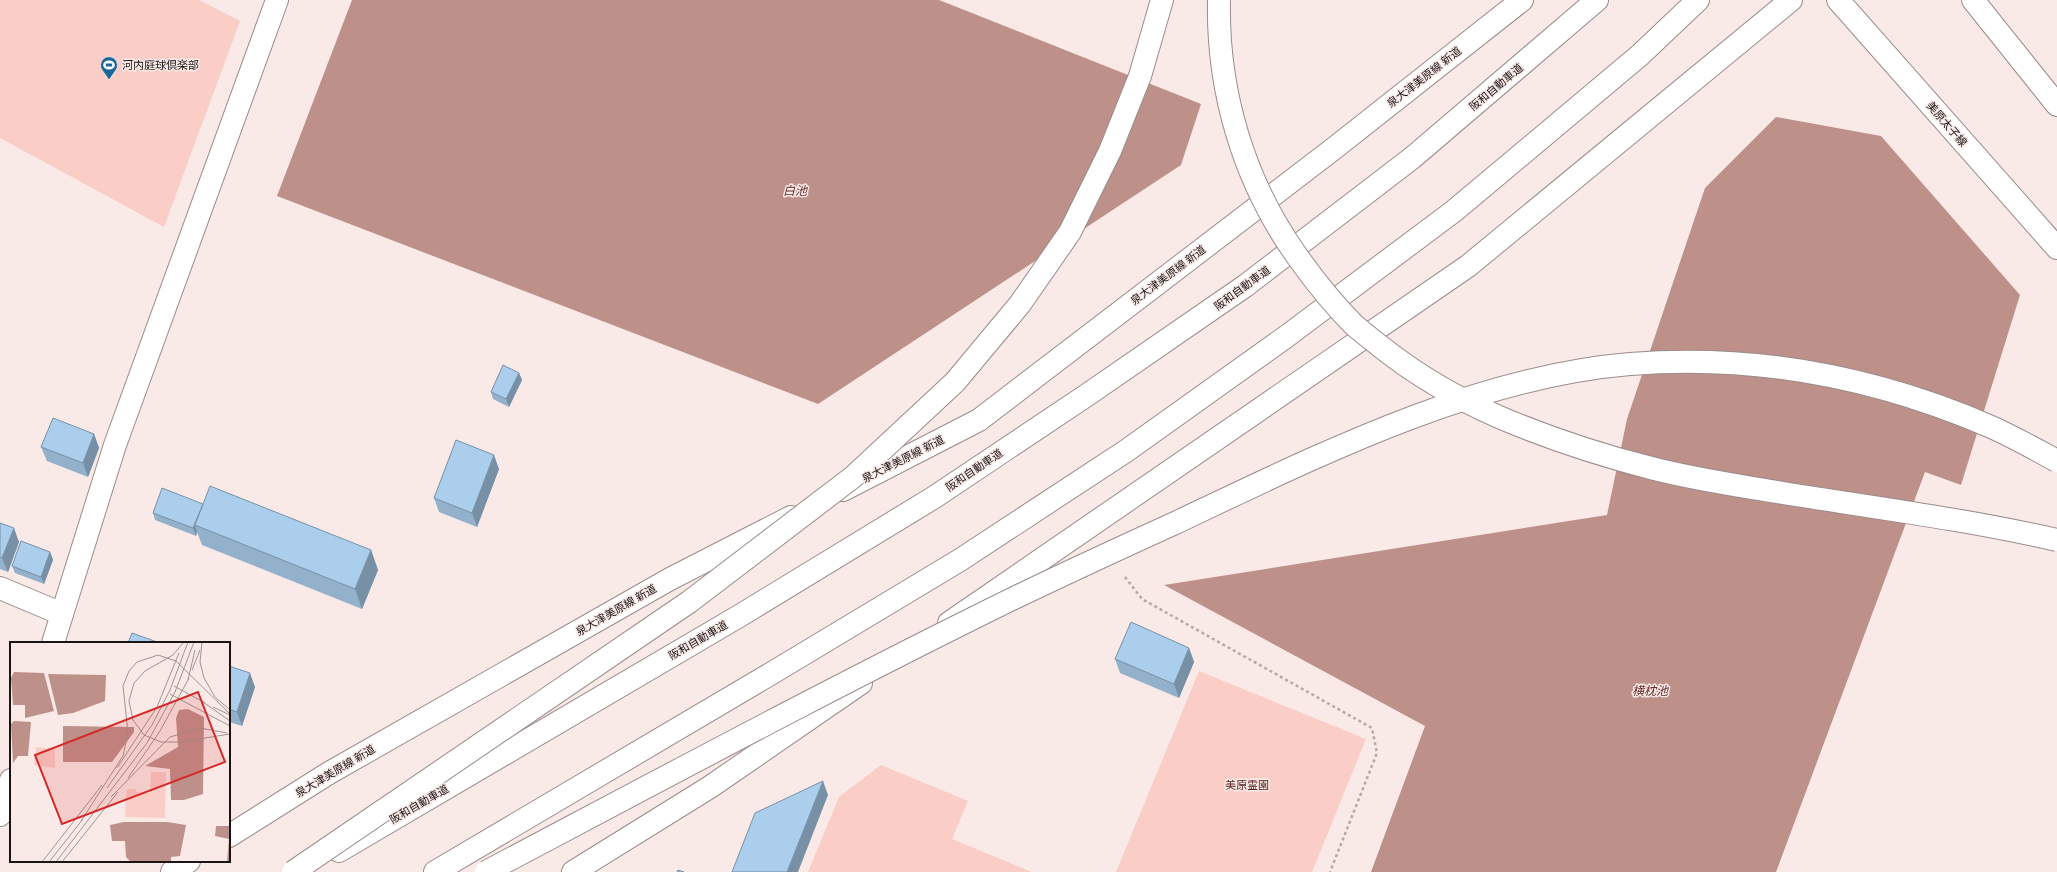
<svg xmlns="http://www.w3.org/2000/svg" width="2057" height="872" font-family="'Archivo Narrow','Noto Sans JP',sans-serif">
<rect width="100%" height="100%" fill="#f9eae8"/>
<g fill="#fbcdc7">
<path d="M0,0H199L240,21L164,227L0,138Z"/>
<path d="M1199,671L1366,739L1312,872H1116Z"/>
<path d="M881,765L968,801L952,839L1032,872H808L839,797Z"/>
</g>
<g fill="#be908a">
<path d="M352,0H939L1201,104L1181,165L818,404L277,196Z"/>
<path d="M1776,117L1881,136L2020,295L1961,485L1925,472L1776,872H1371L1425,726L1164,585L1607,515L1627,419L1705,188Z"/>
</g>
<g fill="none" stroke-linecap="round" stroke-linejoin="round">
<g stroke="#998c8a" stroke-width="24">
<g id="minor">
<path d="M0,588L62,614"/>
<path d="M53,643L115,445L277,0"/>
<path d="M0,815L11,780"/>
</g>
</g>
<g stroke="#998c8a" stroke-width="24">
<g id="major">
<path d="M1838,0L2057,248"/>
<path d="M1973,0L2057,105"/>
<path d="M843,490L979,420L1332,150L1522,0"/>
<path d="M949,623L1468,266L1791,0"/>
<path d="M229,836L329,773L670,579L791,517"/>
<path d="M172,872L189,861"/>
<path d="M573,872L710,787L861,683"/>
</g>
</g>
<g stroke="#998c8a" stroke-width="24">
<g id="highway">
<path d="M1110,151L1140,76L1162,0"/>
<path d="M339,851L741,615L933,498L1087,395L1245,286L1412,158L1597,0"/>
<path d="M435,872L772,673L960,560L1126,451L1287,336L1454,211L1640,55L1698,0"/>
</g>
</g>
<path stroke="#b5a9a8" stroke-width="2.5" stroke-dasharray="3 3" stroke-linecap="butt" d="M1125,577L1142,599L1372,728L1377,753L1330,872"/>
<use href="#minor" stroke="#fff" stroke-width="22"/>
<use href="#major" stroke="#fff" stroke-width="22"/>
<use href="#highway" stroke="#fff" stroke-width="22"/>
<g stroke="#998c8a" stroke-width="24" stroke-linecap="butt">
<g id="highway-bridge">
<path d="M1219,0C1217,91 1244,182 1297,256C1314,280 1333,304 1354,325C1362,332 1371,339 1380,346C1416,375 1456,398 1499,417C1548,438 1600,455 1651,468C1693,479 1735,485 1777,492C1870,507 1965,519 2057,540"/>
<path d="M293,872L689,602L853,477L955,382L1020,304L1070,232L1110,151"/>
<path d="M486,872C660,780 833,687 1010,600C1064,574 1118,549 1173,524C1315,457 1472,377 1630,364C1755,354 1875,377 1989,426C2012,436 2035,449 2057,461"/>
</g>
</g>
<use href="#highway-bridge" stroke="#fff" stroke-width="22"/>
</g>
<g fill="#93b1cb">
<path d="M519,373L522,380L509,407L493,399L491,392Z"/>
<path d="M94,434L99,448L88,477L47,461L41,447Z"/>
<path d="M499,469L477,527L439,512L434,498Z"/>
<path d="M203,504L371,550L378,570L362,609L202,545L197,532L196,536L155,520L153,513Z"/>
<path d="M0,523L19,542L8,572L0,569Z"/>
<path d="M50,552L53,560L44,584L15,573L12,566Z"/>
<path d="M1189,648L1194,662L1179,698L1120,673L1115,659Z"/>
<path d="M229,666L255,687L242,726L229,722Z"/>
</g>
<g fill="#7890a5">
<path d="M519,373L522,380L509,407L506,399Z"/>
<path d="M94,434L99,448L88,477L83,463Z"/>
<path d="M494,455L499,469L477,527L472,513Z"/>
<path d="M195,525L197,532L196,536L193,528Z"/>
<path d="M14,528L19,542L8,572L2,558Z"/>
<path d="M371,550L378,570L362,609L355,589Z"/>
<path d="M50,552L53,560L44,584L41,577Z"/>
<path d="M1189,648L1194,662L1179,698L1174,684Z"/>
<path d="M250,673L255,687L242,726L237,712Z"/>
<path d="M823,781L828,795L798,872H787Z"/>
</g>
<g fill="#abceec" stroke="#7890a5">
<path d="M503,365L519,373L506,399L491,392Z"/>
<path d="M53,418L94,434L83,463L41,447Z"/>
<path d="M456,440L494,455L472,513L434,498Z"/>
<path d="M210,486L371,550L355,589L195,525Z"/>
<path d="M162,488L203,504L193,528L153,513Z"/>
<path d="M0,523L14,528L2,558L0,557Z"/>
<path d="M21,541L50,552L41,577L12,566Z"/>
<path d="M1131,622L1189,648L1174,684L1115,659Z"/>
<path d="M132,633L160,643H128Z"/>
<path d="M229,666L250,673L237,712L229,709Z"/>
<path d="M823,781L787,872H732L755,813Z"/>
<path d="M678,870L684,872H677Z"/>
</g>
<defs>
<g id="stadium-pin" transform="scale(0.9)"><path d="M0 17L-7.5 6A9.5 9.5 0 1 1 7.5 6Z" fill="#1c679a" stroke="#f9eae8"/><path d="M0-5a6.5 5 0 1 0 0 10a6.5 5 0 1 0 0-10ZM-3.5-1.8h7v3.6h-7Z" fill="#fff"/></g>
</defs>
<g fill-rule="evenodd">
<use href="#stadium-pin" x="109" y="65"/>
</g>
<g text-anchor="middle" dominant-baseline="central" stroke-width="3" stroke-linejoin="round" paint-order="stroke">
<g font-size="11" fill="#1a1514" stroke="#f9eae8" text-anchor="start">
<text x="122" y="65">河内庭球倶楽部</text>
</g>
<g font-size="11" fill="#1a1514" stroke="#f9eae8">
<text transform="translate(1424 77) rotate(-38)">泉大津美原線 新道</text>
<text transform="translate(1496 87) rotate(-40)">阪和自動車道</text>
<text transform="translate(1947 124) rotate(49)">美原太子線</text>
<text transform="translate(1168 275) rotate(-37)">泉大津美原線 新道</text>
<text transform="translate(1242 288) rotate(-36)">阪和自動車道</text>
<text transform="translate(903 459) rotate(-27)">泉大津美原線 新道</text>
<text transform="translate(974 470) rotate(-34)">阪和自動車道</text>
<text transform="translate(616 610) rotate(-30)">泉大津美原線 新道</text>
<text transform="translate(698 640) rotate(-30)">阪和自動車道</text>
<text transform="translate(335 771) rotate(-31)">泉大津美原線 新道</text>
<text transform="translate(419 804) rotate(-30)">阪和自動車道</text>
</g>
<g font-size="11" fill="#551b18" stroke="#f9eae8">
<text x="1247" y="785">美原霊園</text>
</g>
<g font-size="12" font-style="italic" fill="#672b26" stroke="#f9eae8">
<text x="795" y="191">白池</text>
<text x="1650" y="691">横枕池</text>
</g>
</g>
<g transform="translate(10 642)">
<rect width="220" height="220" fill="#f9eae8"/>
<path d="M26,105L45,107V126L24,123ZM141,130H156L155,176L115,175L116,151L118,147H126V150L140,151Z" fill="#fbcdc7"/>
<path d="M4,30L34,31L44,69L15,76V63H3L1,36ZM38,32L96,33L95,59L63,71L48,73ZM178,67L194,75L193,152L174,158H161L160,127L135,124L168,105L166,76L169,68ZM4,79L21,80L18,114H8L3,121L1,82ZM53,84L124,85V90L102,120H53ZM114,180H157L176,183L170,214L161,215V220H121L116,215L115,199H102L100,183ZM206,184H220V220H217L219,197L205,194Z" fill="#be908a"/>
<path fill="none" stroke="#a09593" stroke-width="1" d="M174,0L163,13L135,29L124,41L119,59L123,78L134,93L151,100H170L220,92M192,0L190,20L194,36L205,55L220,68M182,28L190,8M178,38L185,8M164,44L195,61M160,52L220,84M193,60L220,79M203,65L220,73M107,126L147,65L169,11M118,136L150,89L179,36M97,146L142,83L160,48L178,0M101,155L160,95L190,86L217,91M71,179L113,114L118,91L113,44L119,29L127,20L148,13L166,19L220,72M32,220L92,143M39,220L73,177M46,220L137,101L165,50L184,0M52,220L108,150"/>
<path fill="#d62828" fill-opacity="0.15" stroke="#d62828" stroke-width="2" d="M188,50L215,120L52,182L25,113Z"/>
<rect width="220" height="220" fill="none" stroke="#1a1514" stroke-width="2"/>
</g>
</svg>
